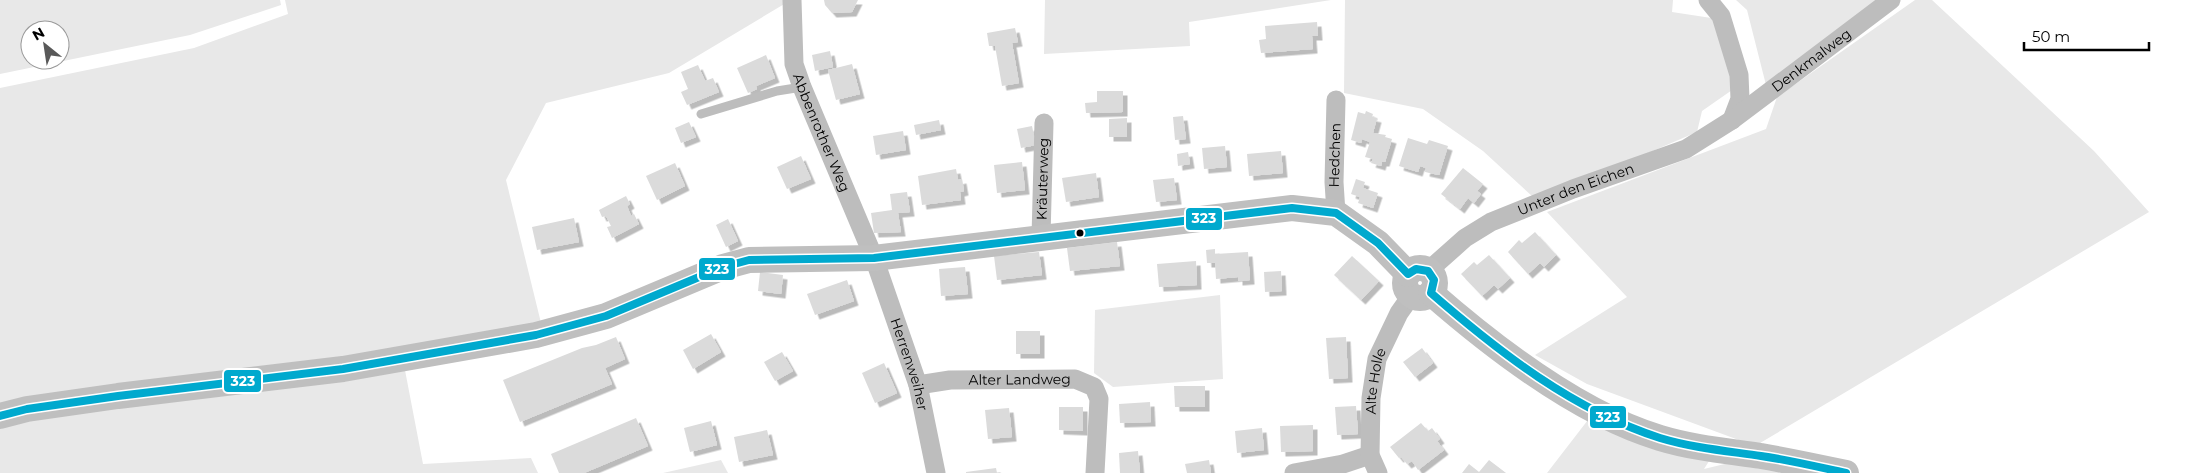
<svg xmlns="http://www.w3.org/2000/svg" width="2204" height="473" font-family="Montserrat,sans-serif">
<defs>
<filter id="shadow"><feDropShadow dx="4.5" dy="4.5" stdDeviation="0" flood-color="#0004"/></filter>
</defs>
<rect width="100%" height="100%" fill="#fff"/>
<g fill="#e8e8e8" fill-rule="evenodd">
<path d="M0,0H280L281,5L190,35L0,74ZM30,30H60V60H30Z"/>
<path d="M285,0H786V3L669,73L546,103L506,180L542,327L0,408V88L194,48L288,14Z"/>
<path d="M1045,0H1331L1189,22L1190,46L1044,54Z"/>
<path d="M1345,0H1673L1672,12L1731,21L1745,81L1702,111L1697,132L1627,162L1533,197L1483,151L1423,109L1344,93Z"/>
<path d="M1736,0H1877L1766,85L1747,10Z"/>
<path d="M1915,0H1932L2094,151L2149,212L1755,446L1587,384L1535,355L1627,297L1547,212L1766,129L1777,97Z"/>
<path d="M1220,295L1223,379L1113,387L1094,373L1095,310Z"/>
<path d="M404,365L423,464L531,458L538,473H0V426L29,419Z"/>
<path d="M1591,416L1711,458L1704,469L1737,461L1796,473H1547Z"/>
<path d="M721,460L728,473H663Z"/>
</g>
<g fill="#dbdbdb" filter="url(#shadow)">
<path d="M824,0H858L852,12L832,13L825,5Z"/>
<path d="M1317,22L1318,36H1312L1313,49L1261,53L1259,40L1266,39L1265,26Z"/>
<path d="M1015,28L1018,42L1012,43L1019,83L1002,86L995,46H989L987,33Z"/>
<path d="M830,51L833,67L815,71L812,55Z"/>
<path d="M766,55L775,78L756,86L757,89L748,93L737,68Z"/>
<path d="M852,64L860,94L836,100L828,70Z"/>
<path d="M698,65L705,81L713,78L719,92L687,105L681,92L688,89L681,72Z"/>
<path d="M1097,91H1123V112L1086,113L1085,103L1097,102Z"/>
<path d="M1366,111L1373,114L1372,117L1377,118L1373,133L1386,135L1385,137L1392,139L1385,162H1382L1381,166L1371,163L1373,159L1365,157L1370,142L1362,139L1361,143L1351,140L1358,112L1365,114Z"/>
<path d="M1183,116L1186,139L1175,140L1173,117Z"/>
<path d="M1127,118V137H1109V119Z"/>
<path d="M939,120L941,130L916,135L914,125Z"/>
<path d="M689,122L696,137L681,143L675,128Z"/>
<path d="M1032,126L1036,145L1021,148L1017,129Z"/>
<path d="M903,131L906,150L876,155L873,136Z"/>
<path d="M1408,138L1427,144L1429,140L1448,146L1439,175L1425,172L1426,168L1420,166L1418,172L1399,166Z"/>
<path d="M1225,146L1227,167L1204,169L1202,148Z"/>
<path d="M1281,151L1283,173L1249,176L1247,154Z"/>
<path d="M1188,152L1190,164L1178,166L1177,154Z"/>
<path d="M801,156L811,179L787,189L777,167Z"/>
<path d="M1022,162L1025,190L997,193L994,165Z"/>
<path d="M675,163L685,186L657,200L646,176Z"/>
<path d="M1463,168L1483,184L1477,191L1481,194L1474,203L1468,198L1460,209L1441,194Z"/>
<path d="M956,169L958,180L962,179L964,191L960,192L961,200L922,205L918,176Z"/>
<path d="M1096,173L1099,197L1066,202L1062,178Z"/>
<path d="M1174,178L1177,200L1156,202L1153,180Z"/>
<path d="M1356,179L1365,182L1363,188L1378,193L1373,208L1358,203L1360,197L1351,194Z"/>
<path d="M907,192L910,212L898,213L901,232L874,233L871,213L892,210L890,194Z"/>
<path d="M626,196L630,204L627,206L631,216L634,214L639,224L612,238L607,227L611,226L606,216L602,217L599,210Z"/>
<path d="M574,218L579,242L537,250L532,227Z"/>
<path d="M728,219L738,241L726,247L716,225Z"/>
<path d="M1535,232L1556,255L1544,267L1540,263L1528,274L1508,252L1519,240L1522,243Z"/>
<path d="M1117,242L1120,266L1070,271L1067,248Z"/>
<path d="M1215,249V254L1248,252L1250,280L1238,281V277L1216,279L1215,263H1207L1206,250Z"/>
<path d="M1039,252L1042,275L997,280L994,256Z"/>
<path d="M1489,255L1510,278L1498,289L1494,285L1482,296L1461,274L1474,262L1477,265Z"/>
<path d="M1352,256L1379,281L1361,300L1334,275Z"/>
<path d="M1196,261L1197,285L1159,287L1157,264Z"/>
<path d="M965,267L968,294L941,296L939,269Z"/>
<path d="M1281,271L1282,291L1265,292L1264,272Z"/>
<path d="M760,272L783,275L781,294L758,291Z"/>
<path d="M847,280L854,301L815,315L807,294Z"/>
<rect x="1016" y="331" width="24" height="23"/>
<path d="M711,334L721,352L693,369L683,350Z"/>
<path d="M616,337L625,359L605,368L612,384L520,422L503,380L582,348L596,345Z"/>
<path d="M1346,337L1348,378L1329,379L1326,338Z"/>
<path d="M1422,348L1433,363L1415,377L1403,362Z"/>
<path d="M782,352L793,371L775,381L764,362Z"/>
<path d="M884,363L897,393L875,403L862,373Z"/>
<path d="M1174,386H1205V407H1175Z"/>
<path d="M1150,402L1151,422L1120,423L1119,404Z"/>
<path d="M1356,406L1358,434L1337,435L1335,407Z"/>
<path d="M1059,407H1083V431L1059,430Z"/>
<path d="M1009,408L1012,437L988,439L985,410Z"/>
<path d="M636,418L648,446L584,473H559L551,454Z"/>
<path d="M711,421L717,445L690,452L684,428Z"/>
<path d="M1421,423L1428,431L1432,428L1440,439L1437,441L1444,450L1418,470L1412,461L1407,464L1401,457L1399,458L1390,447Z"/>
<path d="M1313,425V451L1281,452L1280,426Z"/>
<path d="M1262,428L1264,450L1237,453L1235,431Z"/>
<path d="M767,430L773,455L739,462L734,437Z"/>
<path d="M1138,451L1140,473H1120L1119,453Z"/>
<path d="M1209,460L1211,473H1187L1185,464Z"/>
<path d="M1489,460L1506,473H1462L1469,464L1479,472Z"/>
<path d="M996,468L997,473H966V472Z"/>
</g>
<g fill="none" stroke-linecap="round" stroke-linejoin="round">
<path stroke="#bdbdbd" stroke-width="9" d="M701,114L777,91L802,87"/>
<g stroke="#bdbdbd" stroke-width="19">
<path id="s1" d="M792,0L794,64L802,87L874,258L918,385L936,473"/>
<path d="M1708,0L1721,16L1739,75L1740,99L1732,120"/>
<path id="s2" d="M1336,213L1334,182L1336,100"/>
<path id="s3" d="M1041,237L1044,123"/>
<path id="s4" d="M1428,271L1465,238L1491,222L1573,189L1686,149L1732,120L1891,0"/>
<path id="s5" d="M918,385L950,380L1075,379L1094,387L1099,399L1095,473"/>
<path d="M1294,473L1343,464L1370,455"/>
<path id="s6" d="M1378,473L1370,455L1371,398L1377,359L1399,313L1411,296"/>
</g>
<g stroke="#bfbfbf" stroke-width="26">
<circle cx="1420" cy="283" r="15"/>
<path d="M1431,293C1494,348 1579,414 1660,438C1693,448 1727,451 1761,456C1789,461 1818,467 1846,473"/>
<path d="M0,416L27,409L118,396L343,369L536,335L606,316L723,267L749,260L874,258L1292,208L1336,213L1378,243L1408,274"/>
</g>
<g stroke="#fff" stroke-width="11">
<path id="bus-1" d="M0,416L27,409L118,396L343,369L536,335L606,316L723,267L749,260L874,258L1292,208L1336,213L1378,243L1408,274L1416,269L1428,271L1434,280L1431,293C1499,352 1573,410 1660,438C1693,448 1727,451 1761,456C1789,460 1818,467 1846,473"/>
</g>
<use href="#bus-1" stroke="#00a9ce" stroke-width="8"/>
</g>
<circle fill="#000" stroke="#fff" stroke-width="2" cx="1080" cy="233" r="4.5"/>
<g text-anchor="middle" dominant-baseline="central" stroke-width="4" stroke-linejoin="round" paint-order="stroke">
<g font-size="14" fill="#000" stroke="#fff">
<text stroke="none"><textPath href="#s4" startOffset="442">Denkmalweg</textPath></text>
<text stroke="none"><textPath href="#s1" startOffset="138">Abbenrother Weg</textPath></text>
<text stroke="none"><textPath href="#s2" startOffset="58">Hedchen</textPath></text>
<text stroke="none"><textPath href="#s3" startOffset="58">Kräuterweg</textPath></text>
<text stroke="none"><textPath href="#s4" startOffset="171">Unter den Eichen</textPath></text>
<text stroke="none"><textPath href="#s1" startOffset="386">Herrenweiher</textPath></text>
<text stroke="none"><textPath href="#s5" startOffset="102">Alter Landweg</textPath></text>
<text stroke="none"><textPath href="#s6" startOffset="94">Alte Holle</textPath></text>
</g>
</g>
<g stroke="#fff" stroke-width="2">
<rect x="1185" y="207" width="38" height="24" rx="5" fill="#00a9ce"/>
<rect x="698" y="257" width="38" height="24" rx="5" fill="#00a9ce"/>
<rect x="223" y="369" width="39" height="24" rx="5" fill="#00a9ce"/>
<rect x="1589" y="405" width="38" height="24" rx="5" fill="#00a9ce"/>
</g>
<g font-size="14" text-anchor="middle" font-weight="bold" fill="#fff">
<text x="1204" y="223">323</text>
<text x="717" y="274">323</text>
<text x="243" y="386">323</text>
<text x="1608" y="422">323</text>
</g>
<g transform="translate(45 45) rotate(330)"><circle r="24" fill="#ffffff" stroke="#999999"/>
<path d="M0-4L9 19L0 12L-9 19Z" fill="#595959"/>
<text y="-8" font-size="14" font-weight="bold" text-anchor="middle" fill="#000000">N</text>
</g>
<path d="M2024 42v8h125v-8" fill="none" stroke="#000000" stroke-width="2.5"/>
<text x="2032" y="42" font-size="15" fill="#000000" stroke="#ffffff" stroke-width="4" paint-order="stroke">50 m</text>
</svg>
